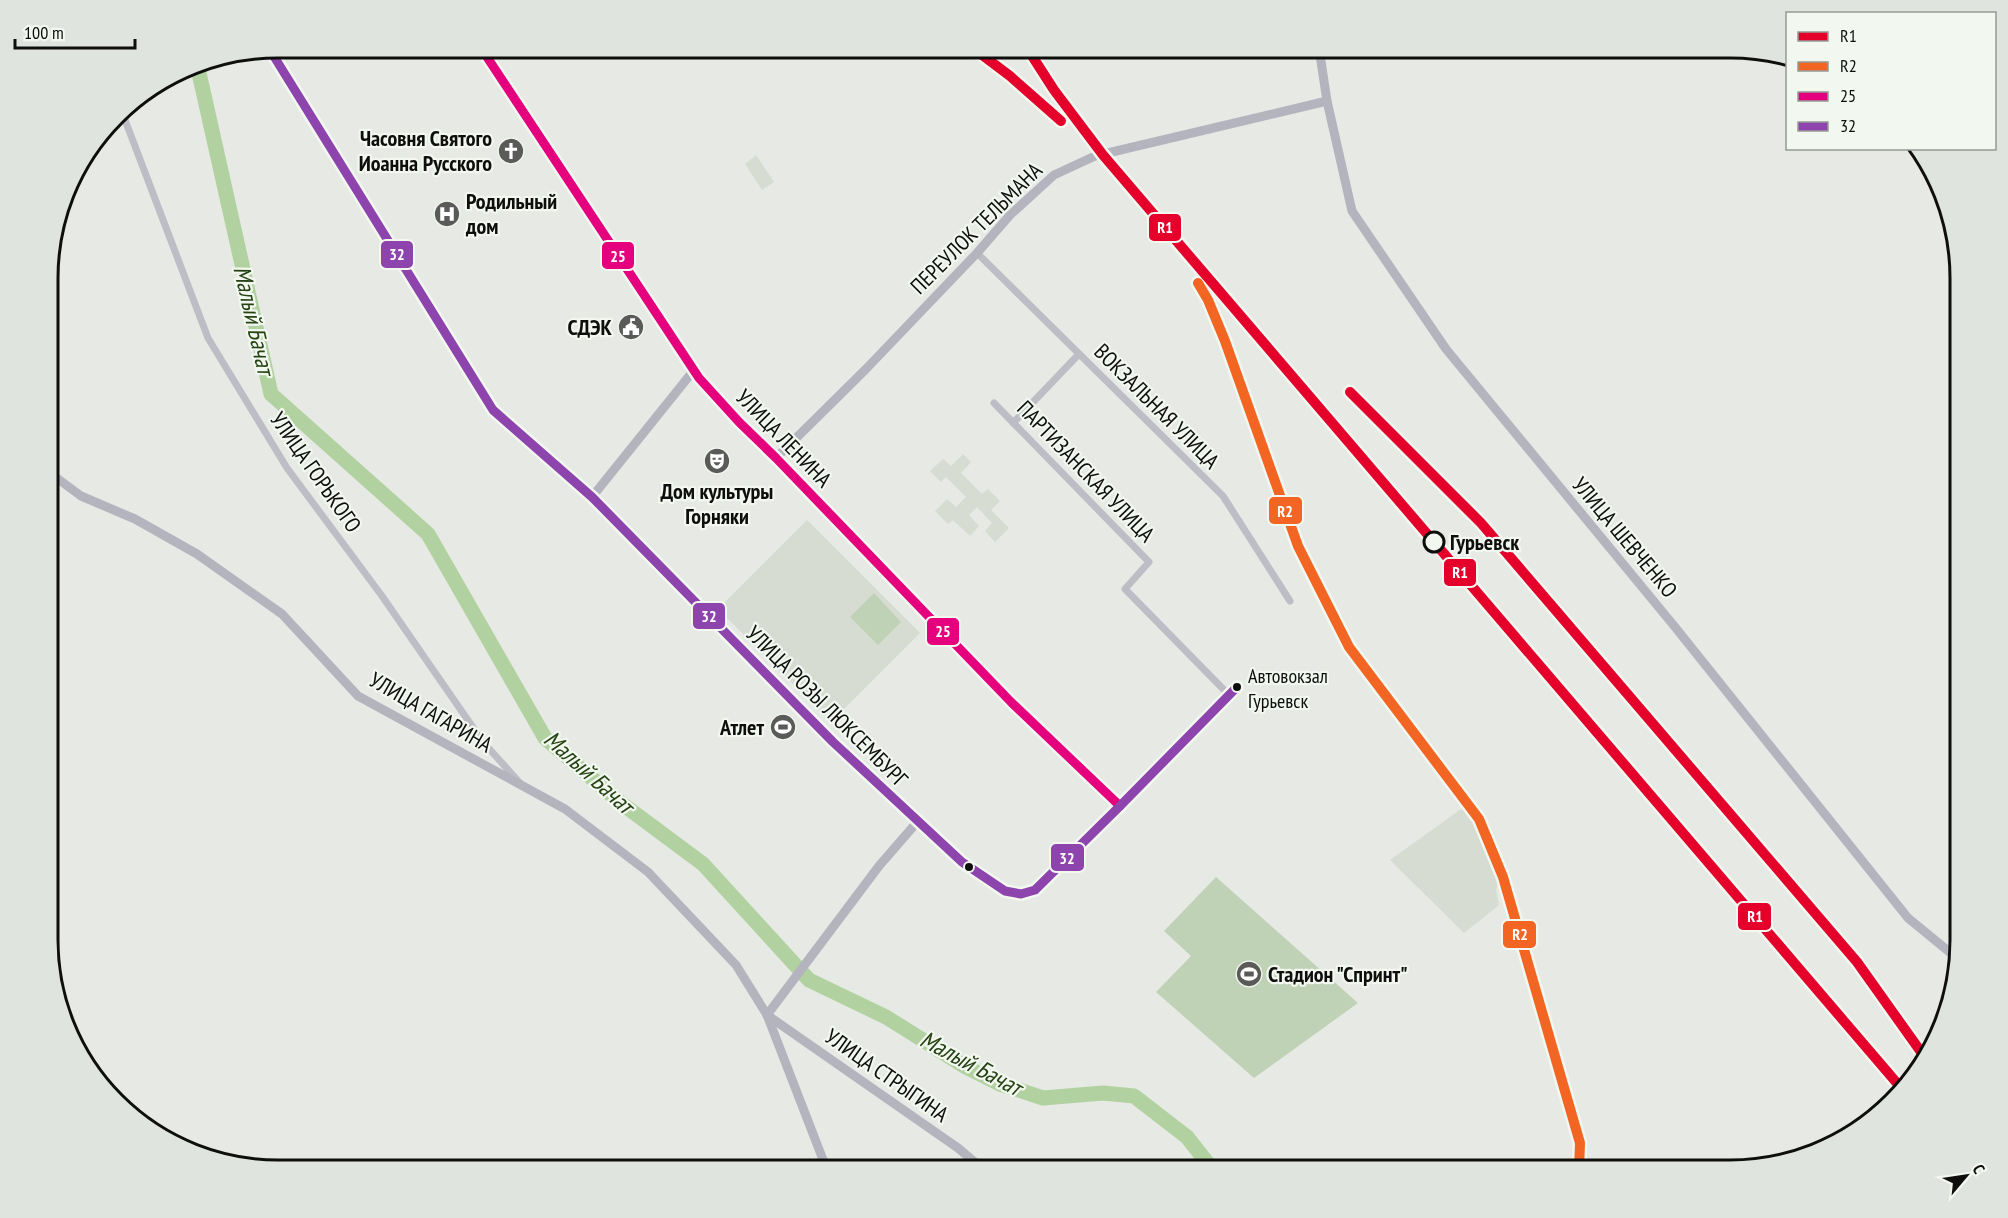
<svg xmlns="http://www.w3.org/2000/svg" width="2008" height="1218" font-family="'PT Sans Narrow',sans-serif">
<rect width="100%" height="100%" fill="#e6e9e4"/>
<g fill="#d7dcd3">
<path d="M756,155L774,182L762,190L745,164Z"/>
<path d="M963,454L971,462L961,473L982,494L988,489L1000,501L991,510L1009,528L995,542L985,531L992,523L977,507L969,515L979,526L970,536L953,520L948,524L935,511L947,499L956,507L966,497L946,477L941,482L930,471L943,459L951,466Z"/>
<path d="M807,520L920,633L831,722L718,609Z"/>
<path d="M1464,807L1486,846L1500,880L1496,890L1499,905L1464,933L1390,860Z"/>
</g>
<g fill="#c0d2b6">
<path d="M874,593L901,622L878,645L850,617Z"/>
<path d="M1216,877L1358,1003L1254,1078L1156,992L1191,956L1164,931Z"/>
</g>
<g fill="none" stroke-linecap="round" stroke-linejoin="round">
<path stroke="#b1d2a0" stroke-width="15" d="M197,64L271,394L428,534L545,738L621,803L703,864L809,980L886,1017L964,1066L1000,1084L1043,1098L1103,1093L1134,1096L1187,1137L1213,1170"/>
<g stroke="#bcbdc5" stroke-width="7">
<path d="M270,50L493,410L592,497"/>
<path d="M122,112L208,338L287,468L382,596L483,742L520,783"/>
<path d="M977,253L1223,496L1290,601"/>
<path d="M994,403L1149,562L1125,589L1229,695"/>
<path d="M1013,423L1079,354"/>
</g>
<g stroke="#b4b4bf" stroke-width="9">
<path d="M481,48L699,378L739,422L776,458L1011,702L1120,806"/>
<path d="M1319,48L1327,101L1352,211L1446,349L1675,627L1908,918L1958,959"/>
<path d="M694,370L592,497L833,742L962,862L1005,891L1021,894L1035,890L1120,806L1237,687"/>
<path d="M776,458L866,369L977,253L1010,215L1054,175L1095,156L1327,101"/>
<path d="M50,473L81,496L135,519L197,554L282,614L358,696L565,809L648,872L736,965L767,1015L827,1170"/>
<path d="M767,1015L958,1148L984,1170"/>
<path d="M767,1015L879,866L918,821"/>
</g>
<g stroke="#f2f7f0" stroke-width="14">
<path id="bus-1" d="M481,48L699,378L739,422L776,458L1011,702L1120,806"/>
</g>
<g stroke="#f2f7f0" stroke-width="14">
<path id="bus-2" d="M270,50L493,410L592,497L833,742L962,862L1005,891L1021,894L1035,890L1120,806L1237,687"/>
</g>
<use href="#bus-1" stroke="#e5007d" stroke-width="9"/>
<use href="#bus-2" stroke="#8e44ad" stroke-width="9"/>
<g stroke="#f2f7f0" stroke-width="15">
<g id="rail-1">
<path d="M973,48L1010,76L1061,121"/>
<path d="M1027,48L1054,90L1103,155L1902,1089"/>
<path d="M1350,392L1481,523L1857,962L1926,1059"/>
</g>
</g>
<g stroke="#f2f7f0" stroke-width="15">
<path id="rail-2" d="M1198,283L1208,300L1225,341L1298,546L1349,647L1479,819L1503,877L1580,1143L1579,1170"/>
</g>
<use href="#rail-1" stroke="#e4002b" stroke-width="10"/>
<use href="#rail-2" stroke="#f26522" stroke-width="10"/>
</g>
<defs>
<g id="church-disc" transform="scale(1.35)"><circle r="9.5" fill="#5a5b58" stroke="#f2f7f0"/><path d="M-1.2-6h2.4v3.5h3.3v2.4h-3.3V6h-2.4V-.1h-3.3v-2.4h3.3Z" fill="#fff"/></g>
<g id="hospital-disc" transform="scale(1.35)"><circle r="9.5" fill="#5a5b58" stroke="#f2f7f0"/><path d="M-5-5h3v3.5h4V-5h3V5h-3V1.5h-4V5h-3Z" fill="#fff"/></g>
<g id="civic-disc" transform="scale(1.35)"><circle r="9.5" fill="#5a5b58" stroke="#f2f7f0"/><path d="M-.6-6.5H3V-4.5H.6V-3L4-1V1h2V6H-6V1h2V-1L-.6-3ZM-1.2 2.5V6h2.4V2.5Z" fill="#fff"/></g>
<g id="theatre-disc" transform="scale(1.35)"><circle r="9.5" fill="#5a5b58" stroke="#f2f7f0"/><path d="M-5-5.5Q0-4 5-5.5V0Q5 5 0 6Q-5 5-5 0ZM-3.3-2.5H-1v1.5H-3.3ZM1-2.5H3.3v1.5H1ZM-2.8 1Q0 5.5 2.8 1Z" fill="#fff"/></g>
<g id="stadium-disc" transform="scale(1.35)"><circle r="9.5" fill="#5a5b58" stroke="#f2f7f0"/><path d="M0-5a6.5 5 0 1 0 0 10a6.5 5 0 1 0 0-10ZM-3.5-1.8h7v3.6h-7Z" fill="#fff"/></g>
</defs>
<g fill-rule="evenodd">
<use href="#church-disc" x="511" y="151"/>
<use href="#hospital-disc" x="447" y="214"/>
<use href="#civic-disc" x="631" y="327"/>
<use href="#theatre-disc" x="717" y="461"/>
<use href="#stadium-disc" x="783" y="727"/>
<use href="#stadium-disc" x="1249" y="974"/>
</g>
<circle fill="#f2f7f0" stroke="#0e0f0d" stroke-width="3" cx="1434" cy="542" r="10"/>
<g fill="#0e0f0d" stroke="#f2f7f0" stroke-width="2">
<circle cx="1237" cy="687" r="5"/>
<circle cx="969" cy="867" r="5"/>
</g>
<g text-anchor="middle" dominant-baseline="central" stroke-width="4.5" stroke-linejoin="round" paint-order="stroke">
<g font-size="20" fill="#0e0f0d" stroke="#f2f7f0" text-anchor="start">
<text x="1248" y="676">Автовокзал<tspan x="1248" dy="25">Гурьевск</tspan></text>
</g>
<g font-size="22" font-weight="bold" fill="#0e0f0d" stroke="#f2f7f0" text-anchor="end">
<text x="492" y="138">Часовня Святого<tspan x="492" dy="25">Иоанна Русского</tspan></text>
<text x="466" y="201" text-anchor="start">Родильный<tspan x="466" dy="25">дом</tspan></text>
<text x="612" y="327">СДЭК</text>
<text x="717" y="491" text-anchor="middle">Дом культуры<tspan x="717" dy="25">Горняки</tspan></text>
<text x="764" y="727">Атлет</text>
<text x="1268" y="974" text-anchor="start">Стадион "Спринт"</text>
</g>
<g font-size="22" fill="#0e0f0d" stroke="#f2f7f0">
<text transform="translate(976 228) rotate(-45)">ПЕРЕУЛОК ТЕЛЬМАНА</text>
<text transform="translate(1157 406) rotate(45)">ВОКЗАЛЬНАЯ УЛИЦА</text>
<text transform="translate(784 438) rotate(46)">УЛИЦА ЛЕНИНА</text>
<text transform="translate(1086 471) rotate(46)">ПАРТИЗАНСКАЯ УЛИЦА</text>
<text transform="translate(316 472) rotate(55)">УЛИЦА ГОРЬКОГО</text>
<text transform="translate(1625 537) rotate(50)">УЛИЦА ШЕВЧЕНКО</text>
<text transform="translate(827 706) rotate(45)">УЛИЦА РОЗЫ ЛЮКСЕМБУРГ</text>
<text transform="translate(431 712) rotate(30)">УЛИЦА ГАГАРИНА</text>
<text transform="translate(887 1075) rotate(35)">УЛИЦА СТРЫГИНА</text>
</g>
<g font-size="22" font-weight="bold" fill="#0e0f0d" stroke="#f2f7f0" text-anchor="start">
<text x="1450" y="542">Гурьевск</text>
</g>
<g font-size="24" font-style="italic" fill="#264314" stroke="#f2f7f0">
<text transform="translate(254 320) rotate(77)">Малый Бачат</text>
<text transform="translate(589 772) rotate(42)">Малый Бачат</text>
<text transform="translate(971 1063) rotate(28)">Малый Бачат</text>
</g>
</g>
<path d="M0 0H2008V1218H0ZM278 58H1730A220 220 0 0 1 1950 278V940A220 220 0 0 1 1730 1160H278A220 220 0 0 1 58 940V278A220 220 0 0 1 278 58Z" fill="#e0e4de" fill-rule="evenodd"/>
<path fill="none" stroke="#0e0f0d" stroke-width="3" d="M278 58H1730A220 220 0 0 1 1950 278V940A220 220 0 0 1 1730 1160H278A220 220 0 0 1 58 940V278A220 220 0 0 1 278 58Z"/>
<g stroke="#f2f7f0" stroke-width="2">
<rect x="1148" y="213" width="34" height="29" rx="6" fill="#e4002b"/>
<rect x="380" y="240" width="34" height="29" rx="6" fill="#8e44ad"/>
<rect x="601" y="241" width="34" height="29" rx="6" fill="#e5007d"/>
<rect x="1268" y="496" width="35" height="29" rx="6" fill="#f26522"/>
<rect x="1443" y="558" width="34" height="29" rx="6" fill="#e4002b"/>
<rect x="692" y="602" width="34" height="28" rx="6" fill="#8e44ad"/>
<rect x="926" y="617" width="34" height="29" rx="6" fill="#e5007d"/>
<rect x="1050" y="843" width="35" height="29" rx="6" fill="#8e44ad"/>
<rect x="1737" y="902" width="35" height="29" rx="6" fill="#e4002b"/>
<rect x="1502" y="920" width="35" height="29" rx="6" fill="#f26522"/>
</g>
<g font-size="16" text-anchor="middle" font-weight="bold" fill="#fff">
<text x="1165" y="233">R1</text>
<text x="397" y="260">32</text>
<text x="618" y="262">25</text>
<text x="1285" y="517">R2</text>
<text x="1460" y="578">R1</text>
<text x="709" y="622">32</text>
<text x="943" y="637">25</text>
<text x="1067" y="864">32</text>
<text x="1755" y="922">R1</text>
<text x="1520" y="940">R2</text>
</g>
<rect x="1786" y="12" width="210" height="138" fill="#f2f7f0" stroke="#979a95" stroke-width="1.5"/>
<rect x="1798" y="32" width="30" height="9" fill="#e4002b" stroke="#979a95" stroke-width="1.5"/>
<text x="1840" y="42" font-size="18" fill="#0e0f0d">R1</text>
<rect x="1798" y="62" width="30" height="9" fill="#f26522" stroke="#979a95" stroke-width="1.5"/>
<text x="1840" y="72" font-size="18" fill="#0e0f0d">R2</text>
<rect x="1798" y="92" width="30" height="9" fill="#e5007d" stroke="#979a95" stroke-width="1.5"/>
<text x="1840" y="102" font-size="18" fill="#0e0f0d">25</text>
<rect x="1798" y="122" width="30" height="9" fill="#8e44ad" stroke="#979a95" stroke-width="1.5"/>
<text x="1840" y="132" font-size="18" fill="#0e0f0d">32</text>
<g transform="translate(1966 1176) rotate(61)" stroke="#f2f7f0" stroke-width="4.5" paint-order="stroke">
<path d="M0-4.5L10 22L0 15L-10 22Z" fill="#0e0f0d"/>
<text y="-9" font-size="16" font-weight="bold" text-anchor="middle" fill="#0e0f0d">С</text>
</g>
<path d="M15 39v9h120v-9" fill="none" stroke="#0e0f0d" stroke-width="3"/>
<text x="24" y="39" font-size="18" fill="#0e0f0d" stroke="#f2f7f0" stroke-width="4.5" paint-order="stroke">100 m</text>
</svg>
